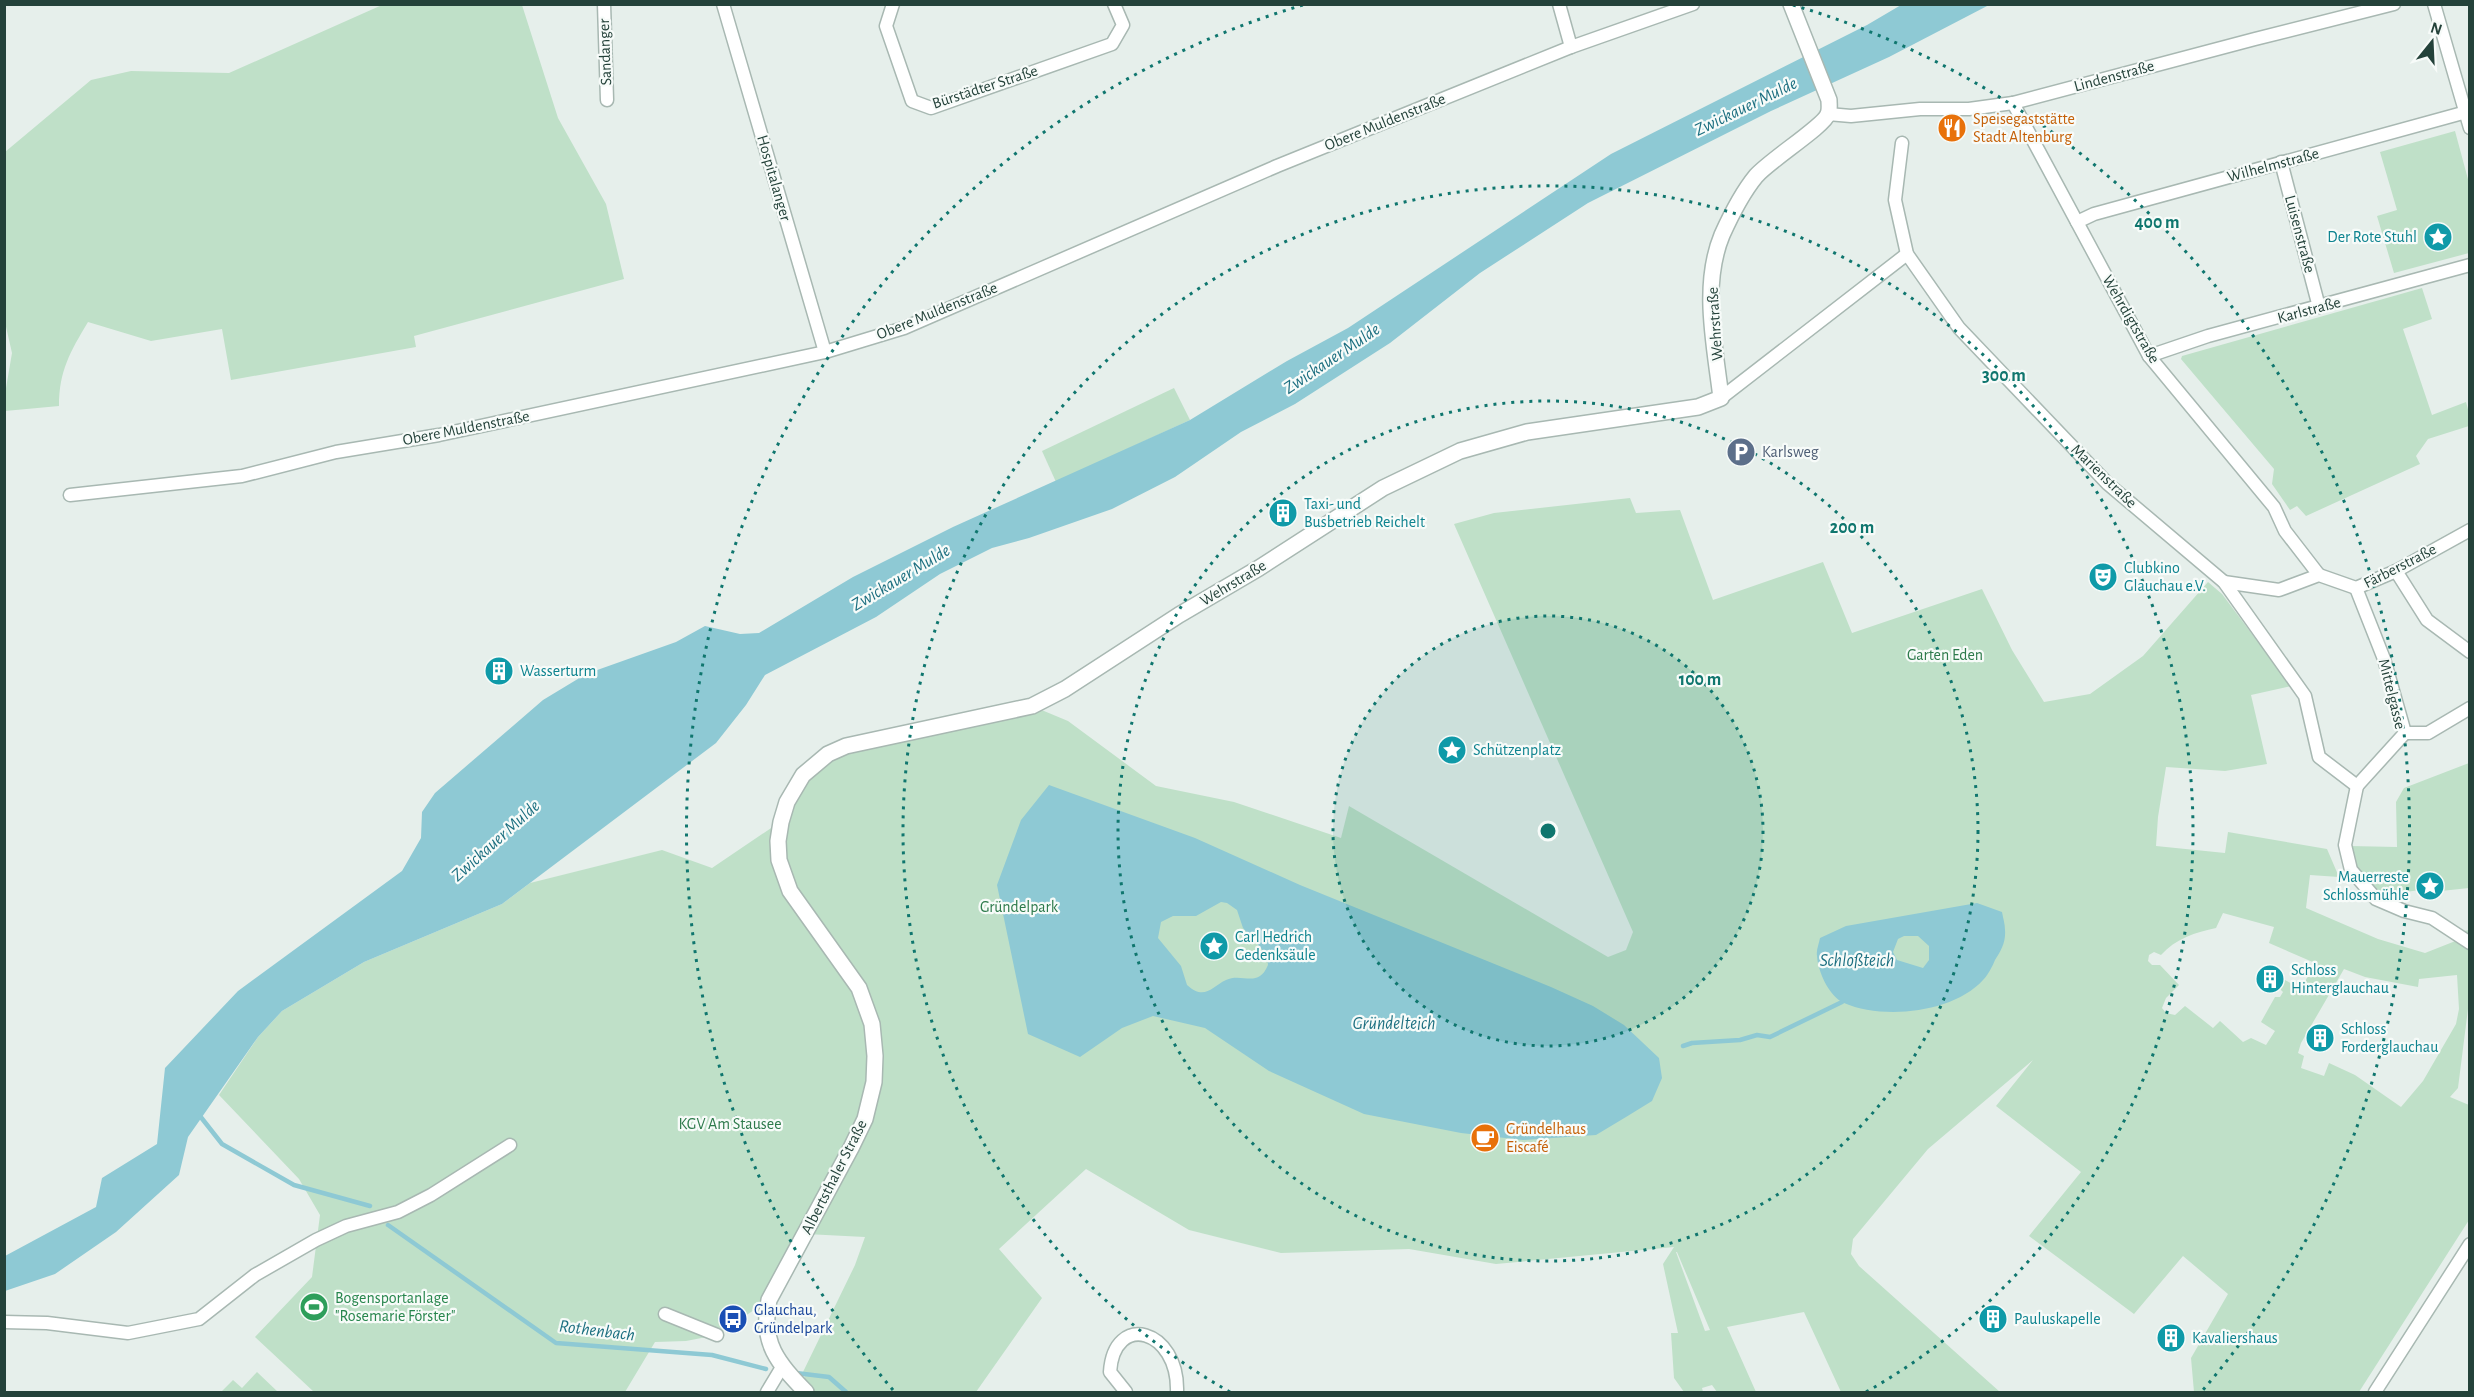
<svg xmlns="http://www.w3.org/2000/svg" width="2474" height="1397" font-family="'Alegreya Sans',sans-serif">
<rect width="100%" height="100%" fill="#e6efeb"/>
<g fill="#bfe0c8" fill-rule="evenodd">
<path d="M382,5H522L558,118L606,204L624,279L414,336L416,347L231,380L222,329L151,341L88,322C70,352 59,371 59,406L5,411V394L12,353L4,318L5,152L91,80L131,71L229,73Z"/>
<path d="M2455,131L2469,183V253L2394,273L2377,216L2397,210L2380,152Z"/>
<path d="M2422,288L2432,319L2403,329L2432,415L2466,402L2469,413V426L2428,439L2416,456L2420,464L2306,516L2297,506L2290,510L2272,484L2274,469L2181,359L2182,356Z"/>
<path d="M1174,388L1190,420L1056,482L1042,451Z"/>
<path d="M1630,498L1636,513L1680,510L1713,600L1823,562L1852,633L1982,589L2012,650L2044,702L2090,694L2143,656L2208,582L2222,594L2291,686L2251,695L2267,764L2225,771L2166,767L2158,817L2156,846L2225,853L2228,832L2327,849L2339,877L2310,875L2306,908L2378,939L2425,953L2458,940L2464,931L2469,930V1001L2458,1088L2450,1097L2469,1105V1220L2359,1392H2194L2191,1358L2228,1294L2183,1256L2134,1314L2029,1236L2081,1172L1996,1106L2033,1060L1928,1149L1853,1239L1851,1254L1859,1266L2000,1392H1841L1804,1312L1727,1327L1756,1392H1717L1712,1385L1702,1388L1703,1392H1684L1674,1378L1671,1333H1678L1663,1264L1674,1247L1496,1264L1409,1249L1281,1253L1189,1230L1086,1169L999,1249L1042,1298L976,1392H809L803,1372L855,1265L865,1237L806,1234L769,1300L717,1335L686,1341L655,1342L625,1392H314L255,1337L312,1277L320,1215L299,1179L219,1095L258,1037L282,1011L364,962L502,904L530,883L662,850L712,868L780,822L787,802L828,754L1032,706L1068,721L1156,786L1234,802L1341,838L1349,806L1608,957L1626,950L1633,932L1454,524L1494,513ZM2223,913L2274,927L2269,943L2315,963L2301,989L2285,980L2280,989L2283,992L2280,997H2275L2261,1022L2275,1031L2266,1045L2251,1038L2243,1042L2220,1021L2213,1028L2185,1006L2175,1015L2166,1013L2162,1008L2166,998L2179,985L2160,965H2152L2148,961L2149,955L2154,952L2161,955C2175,939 2196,932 2216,928ZM2344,969L2365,977L2418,987L2419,979L2457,975L2459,1009L2456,1024L2423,1081L2401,1107L2355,1075L2329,1063L2324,1076L2301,1068L2304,1056L2298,1053L2301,1043ZM1676,1252H1677L1710,1330L1705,1331Z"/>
<path d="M2469,763V888L2441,891L2435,888L2376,896L2355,866L2350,846L2397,847L2396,802L2404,788Z"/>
<path d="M257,1372L278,1392H221L233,1380L242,1388Z"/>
</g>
<g fill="#8ec9d4" fill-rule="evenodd">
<path d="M1901,5H1989L1889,57L1771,111L1588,203L1480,273L1390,343L1295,404L1241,432L1175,477L1112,509L1029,538L992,548L940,574L876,617L765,675L746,705L716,743L502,904L364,962L282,1011L258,1037L188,1137L179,1175L116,1232L55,1274L5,1291V1256L96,1207L102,1178L157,1144L165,1068L238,991L402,871L421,838L422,812L435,793L543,700L586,674L676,642L705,626L740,634L759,633L853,577L953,527L1190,420L1287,361L1348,328L1611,154L1867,25Z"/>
<path d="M1049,785L1195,838L1300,885L1551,987L1593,1006L1624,1025L1659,1058L1662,1078L1652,1101L1626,1117L1596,1135L1523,1140L1461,1133L1364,1114L1269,1071L1205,1028L1153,1016L1122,1028L1080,1057L1028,1034L997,885L1021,820ZM1221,902L1227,903L1237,910L1243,928L1267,955L1268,965C1258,989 1242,972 1226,980C1211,987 1205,1001 1187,985L1181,966L1158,938L1161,922L1173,916H1196Z"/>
<path d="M1977,903L2002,912C2003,918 2005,924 2005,930C2006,942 2001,951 1995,960C1992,967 1988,975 1983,980C1953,1013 1883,1020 1844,1003C1829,996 1818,972 1817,956C1816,950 1819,944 1820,938L1846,926ZM1904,936H1918L1929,946V960L1923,968L1897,960L1893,952L1898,939Z"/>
</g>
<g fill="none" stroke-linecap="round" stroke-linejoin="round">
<g stroke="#8ec9d4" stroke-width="4.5">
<path d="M1683,1046L1692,1043L1740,1040L1757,1035L1770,1037L1842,1002"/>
<path d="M200,1116L222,1144L294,1185L370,1206"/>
<path d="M388,1225L556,1343L712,1355L766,1369"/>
<path d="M796,1373L829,1377L846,1392"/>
</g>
<g stroke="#a8b8b2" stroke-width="15">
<g id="minor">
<path d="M604,4L607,100"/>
<path d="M723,4L825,352"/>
<path d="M893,4L886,26L912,101L931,108L1112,44L1123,25L1114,4"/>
<path d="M1559,4L1571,47"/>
<path d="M2434,4L2470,128"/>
<path d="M2013,103L2149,356L2274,507L2285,531L2319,575"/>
<path d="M1828,114L1851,116L1920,109H1969L2013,103L2255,39L2394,4"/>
<path d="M1902,143L1895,200L1907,254L1959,328L2108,484L2224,582L2305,696L2319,757L2357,786"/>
<path d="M2281,162L2319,307"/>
<path d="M2077,222L2094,214L2470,111"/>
<path d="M2149,356L2208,336L2470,265"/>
<path d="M1721,398L1907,254"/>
<path d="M70,495L242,476L336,452L439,435L825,352L904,328L1277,166L1571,47L1693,4"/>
<path d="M2396,571L2427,620L2470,652"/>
<path d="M2224,582L2279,590L2319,575L2356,588L2396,571L2470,530"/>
<path d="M2356,588L2384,659L2405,733"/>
<path d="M2405,733H2428L2470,708"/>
<path d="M2357,786L2345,845L2351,870L2376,899L2404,911L2432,918L2470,943"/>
<path d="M2357,786L2405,733"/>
<path d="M665,1314L717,1335"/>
<path d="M4,1322L47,1323L128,1333L199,1319L255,1275L316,1240L346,1226L398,1212L431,1195L510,1145"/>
<path d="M767,1392L782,1367"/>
<path d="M1126,1392L1110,1372C1114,1311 1179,1329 1177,1392"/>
<path d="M2375,1392L2470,1244"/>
</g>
</g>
<g stroke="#a8b8b2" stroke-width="18">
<path id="tertiary" d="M806,1392C778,1363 760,1343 769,1300L851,1148L865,1119L874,1082L875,1056L872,1024L859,988L790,891L779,860L778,841L781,822L787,802L803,775L828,754L846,746L1032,706L1065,689L1179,615L1259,568L1383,488L1460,451L1527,432L1698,407L1721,398C1715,346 1701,286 1722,235C1731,215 1742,193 1756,176C1770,160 1824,126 1828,114C1830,110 1829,104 1829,100L1791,4"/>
</g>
<use href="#minor" stroke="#fff" stroke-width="12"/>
<use href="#tertiary" stroke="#fff" stroke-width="15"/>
</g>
<circle cx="1548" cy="831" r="215" fill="#0f766e" fill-opacity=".12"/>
<g fill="none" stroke="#0f766e" stroke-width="3" stroke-dasharray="3 6">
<circle cx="1548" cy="831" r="215"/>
<circle cx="1548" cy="831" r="430"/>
<path d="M1230 1392A645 645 0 1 1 1866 1392"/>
<path d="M893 1390A861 861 0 0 1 1303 5M1793 5A861 861 0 0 1 2203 1390"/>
</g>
<defs>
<g id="restaurant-disc" transform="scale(1.5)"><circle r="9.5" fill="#e8710a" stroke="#f7fbf9"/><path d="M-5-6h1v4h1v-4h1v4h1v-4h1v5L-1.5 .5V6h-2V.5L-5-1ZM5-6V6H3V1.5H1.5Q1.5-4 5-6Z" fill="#fff"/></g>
<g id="sight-disc" transform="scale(1.5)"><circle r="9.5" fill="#0f9aa8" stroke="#f7fbf9"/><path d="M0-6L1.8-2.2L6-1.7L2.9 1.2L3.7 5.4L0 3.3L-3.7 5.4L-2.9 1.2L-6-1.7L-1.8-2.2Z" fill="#fff"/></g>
<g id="parking-disc" transform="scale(1.5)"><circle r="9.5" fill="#5c6f8a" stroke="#f7fbf9"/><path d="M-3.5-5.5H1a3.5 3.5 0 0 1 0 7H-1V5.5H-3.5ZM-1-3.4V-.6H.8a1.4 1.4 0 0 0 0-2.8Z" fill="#fff"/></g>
<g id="building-disc" transform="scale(1.5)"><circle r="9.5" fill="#0f9aa8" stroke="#f7fbf9"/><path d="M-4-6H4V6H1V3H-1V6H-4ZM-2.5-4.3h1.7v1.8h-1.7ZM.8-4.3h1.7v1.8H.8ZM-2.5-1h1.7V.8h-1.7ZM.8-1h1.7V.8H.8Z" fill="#fff"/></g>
<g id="theatre-disc" transform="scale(1.5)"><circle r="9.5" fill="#0f9aa8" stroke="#f7fbf9"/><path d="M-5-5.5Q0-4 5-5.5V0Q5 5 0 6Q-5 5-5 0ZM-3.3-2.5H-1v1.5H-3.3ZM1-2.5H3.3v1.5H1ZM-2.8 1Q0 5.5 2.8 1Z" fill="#fff"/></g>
<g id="cafe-disc" transform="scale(1.5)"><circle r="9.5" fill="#e8710a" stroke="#f7fbf9"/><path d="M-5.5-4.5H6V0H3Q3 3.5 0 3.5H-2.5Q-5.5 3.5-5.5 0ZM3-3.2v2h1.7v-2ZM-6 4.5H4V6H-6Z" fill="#fff"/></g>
<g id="stadium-disc" transform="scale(1.5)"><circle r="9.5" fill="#2e9e5b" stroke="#f7fbf9"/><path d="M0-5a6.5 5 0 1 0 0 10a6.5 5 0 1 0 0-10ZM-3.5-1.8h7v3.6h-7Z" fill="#fff"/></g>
<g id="bus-disc" transform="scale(1.5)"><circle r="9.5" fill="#1a4fb4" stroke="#f7fbf9"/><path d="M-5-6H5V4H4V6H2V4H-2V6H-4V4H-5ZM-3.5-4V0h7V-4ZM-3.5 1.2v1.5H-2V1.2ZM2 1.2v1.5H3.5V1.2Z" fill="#fff"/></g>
</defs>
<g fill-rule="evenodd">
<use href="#restaurant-disc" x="1952" y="128"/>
<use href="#sight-disc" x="2438" y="237"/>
<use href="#parking-disc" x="1741" y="452"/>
<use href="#building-disc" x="1283" y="513"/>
<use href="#theatre-disc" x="2103" y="577"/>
<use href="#building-disc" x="499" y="671"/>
<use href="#sight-disc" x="1452" y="750"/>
<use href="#sight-disc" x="2430" y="886"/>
<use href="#sight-disc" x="1214" y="946"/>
<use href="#building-disc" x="2270" y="979"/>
<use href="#building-disc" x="2320" y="1038"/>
<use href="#cafe-disc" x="1485" y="1138"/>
<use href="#stadium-disc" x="314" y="1307"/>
<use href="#bus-disc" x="733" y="1319"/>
<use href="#building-disc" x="1993" y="1319"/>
<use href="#building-disc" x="2171" y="1338"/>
</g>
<g text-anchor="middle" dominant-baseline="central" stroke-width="4.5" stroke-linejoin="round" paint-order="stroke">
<g font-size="16" fill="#24423a" stroke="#f7fbf9">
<text transform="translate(605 52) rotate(-92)">Sandanger</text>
<text transform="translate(2114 76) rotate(-15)">Lindenstraße</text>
<text transform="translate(985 87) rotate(-18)">Bürstädter Straße</text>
<text transform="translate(1385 122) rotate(-22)">Obere Muldenstraße</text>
<text transform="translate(2273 165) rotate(-15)">Wilhelmstraße</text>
<text transform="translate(774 178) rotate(74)">Hospitalanger</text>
<text transform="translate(2300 234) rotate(75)">Luisenstraße</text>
<text transform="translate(2309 310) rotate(-15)">Karlstraße</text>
<text transform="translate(937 311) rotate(-22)">Obere Muldenstraße</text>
<text transform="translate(2131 319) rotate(60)">Wehrdigtstraße</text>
<text transform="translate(1715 324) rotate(-94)">Wehrstraße</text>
<text transform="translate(466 428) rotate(-11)">Obere Muldenstraße</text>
<text transform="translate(2104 476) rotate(44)">Marienstraße</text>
<text transform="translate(2400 566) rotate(-27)">Färberstraße</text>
<text transform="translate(1233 583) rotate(-31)">Wehrstraße</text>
<text transform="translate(2392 694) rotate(76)">Mittelgasse</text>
<text transform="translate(834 1177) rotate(-63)">Albertsthaler Straße</text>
</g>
<g font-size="16" fill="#c56008" stroke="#f7fbf9" text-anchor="start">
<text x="1973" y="119">Speisegaststätte<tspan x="1973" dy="18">Stadt Altenburg</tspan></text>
<text x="1506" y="1129">Gründelhaus<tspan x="1506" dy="18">Eiscafé</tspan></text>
</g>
<g font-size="16" fill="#0d838f" stroke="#f7fbf9" text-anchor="start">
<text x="2417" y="237" text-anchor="end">Der Rote Stuhl</text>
<text x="1304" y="504">Taxi- und<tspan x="1304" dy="18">Busbetrieb Reichelt</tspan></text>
<text x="2124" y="568">Clubkino<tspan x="2124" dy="18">Glauchau e.V.</tspan></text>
<text x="520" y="671">Wasserturm</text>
<text x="1473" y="750">Schützenplatz</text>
<text x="2409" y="877" text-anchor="end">Mauerreste<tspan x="2409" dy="18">Schlossmühle</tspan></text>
<text x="1235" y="937">Carl Hedrich<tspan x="1235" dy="18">Gedenksäule</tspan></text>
<text x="2291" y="970">Schloss<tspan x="2291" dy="18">Hinterglauchau</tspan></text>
<text x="2341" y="1029">Schloss<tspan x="2341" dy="18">Forderglauchau</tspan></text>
<text x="2014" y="1319">Pauluskapelle</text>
<text x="2192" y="1338">Kavaliershaus</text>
</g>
<g font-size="16" fill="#4e5e75" stroke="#f7fbf9" text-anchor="start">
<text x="1762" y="452">Karlsweg</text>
</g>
<g font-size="16" fill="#2d7a4b" stroke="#f7fbf9">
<text x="1945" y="655">Garten Eden</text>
<text x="1019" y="907">Gründelpark</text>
<text x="730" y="1124">KGV Am Stausee</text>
</g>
<g font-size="16" fill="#27864d" stroke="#f7fbf9" text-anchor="start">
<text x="335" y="1298">Bogensportanlage<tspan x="335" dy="18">"Rosemarie Förster"</tspan></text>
</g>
<g font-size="16" fill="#164399" stroke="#f7fbf9" text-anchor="start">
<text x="754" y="1310">Glauchau,<tspan x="754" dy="18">Gründelpark</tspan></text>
</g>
<g font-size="18" font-style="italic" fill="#1c6f80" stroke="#f7fbf9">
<text transform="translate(1746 107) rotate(-26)">Zwickauer Mulde</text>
<text transform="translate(1332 359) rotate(-34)">Zwickauer Mulde</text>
<text transform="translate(901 578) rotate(-31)">Zwickauer Mulde</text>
<text transform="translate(496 841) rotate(-42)">Zwickauer Mulde</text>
<text x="1857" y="961">Schloßteich</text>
<text x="1394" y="1024">Gründelteich</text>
<text transform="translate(597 1331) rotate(7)">Rothenbach</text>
</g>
</g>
<circle cx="1548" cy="831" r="9" fill="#0f766e" stroke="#f7fbf9" stroke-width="3"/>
<g font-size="18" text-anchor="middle" font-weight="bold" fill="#0f766e" stroke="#f7fbf9" stroke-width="4.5" stroke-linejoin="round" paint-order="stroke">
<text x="2157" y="228">400 m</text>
<text x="2004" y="381">300 m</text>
<text x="1852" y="533">200 m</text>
<text x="1700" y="685">100 m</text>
</g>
<rect width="2474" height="1397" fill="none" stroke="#24423a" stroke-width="12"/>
<g transform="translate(2432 42) rotate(18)" stroke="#f7fbf9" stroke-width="4.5" paint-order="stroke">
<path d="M0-4.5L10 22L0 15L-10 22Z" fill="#24423a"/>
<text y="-9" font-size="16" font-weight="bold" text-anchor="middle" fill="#24423a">N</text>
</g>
</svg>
